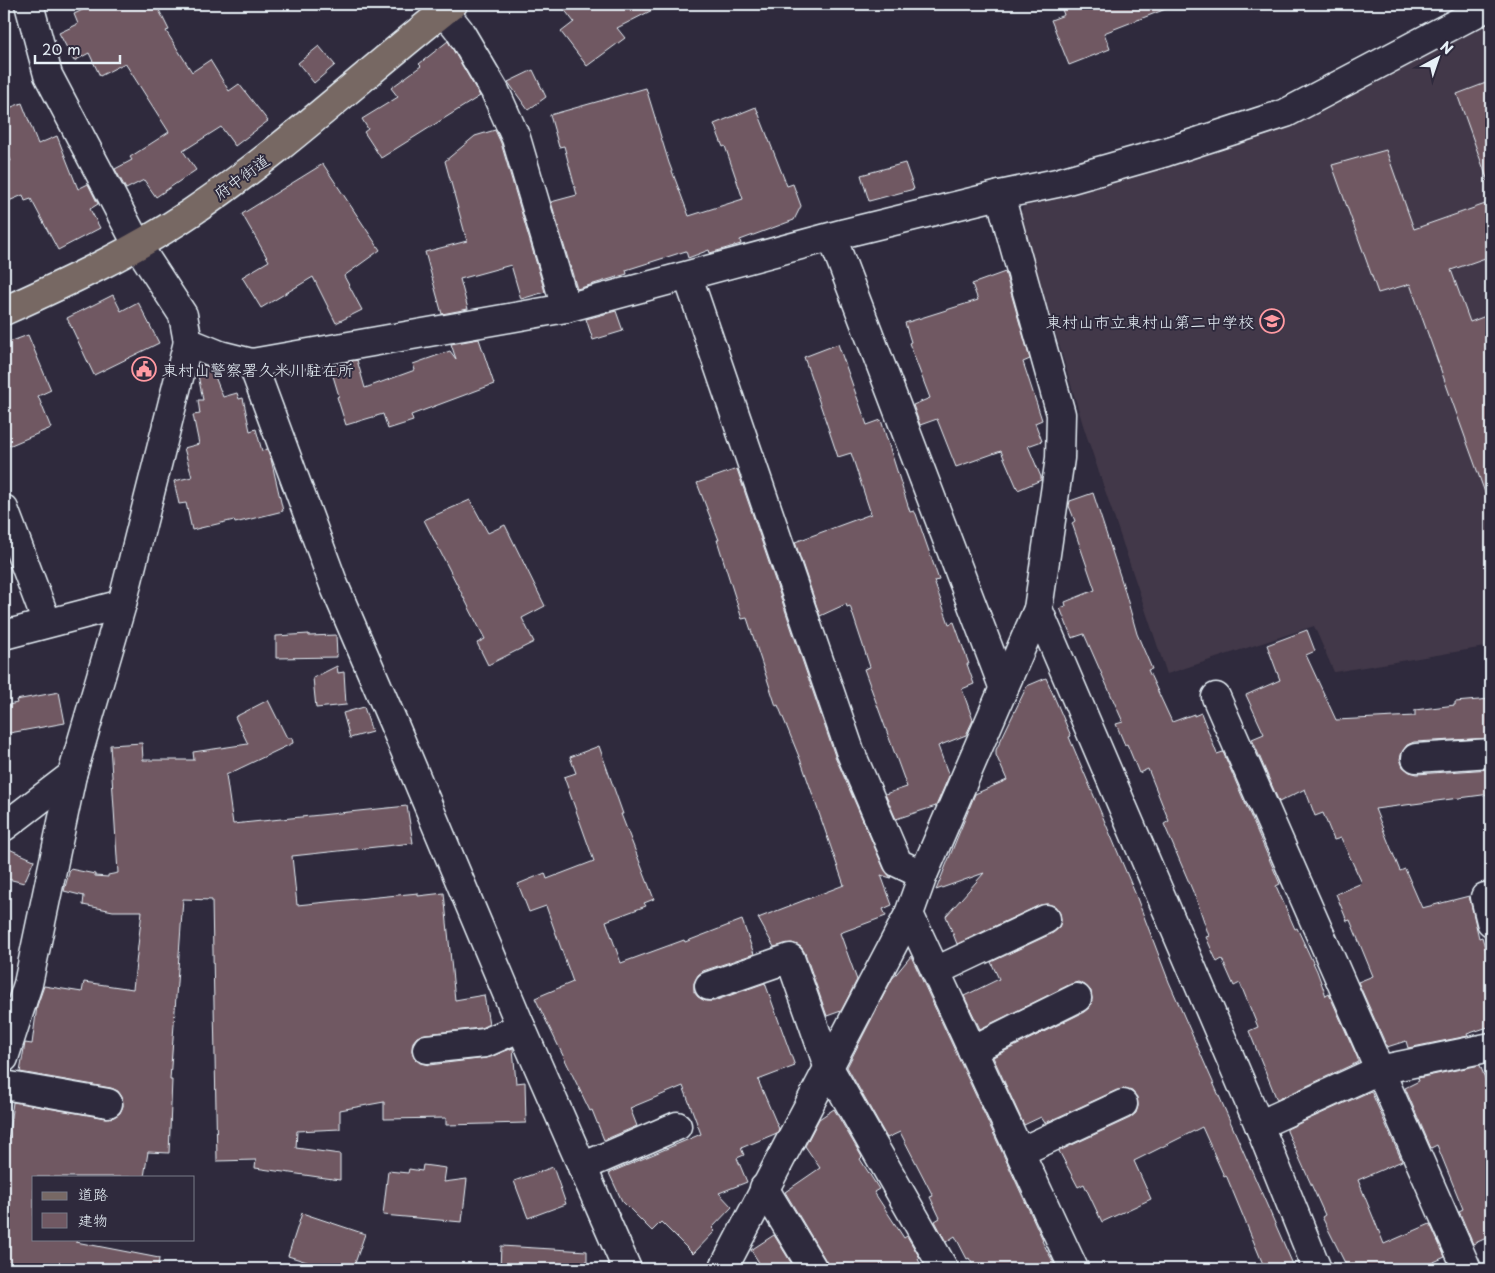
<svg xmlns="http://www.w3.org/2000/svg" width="1495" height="1273" font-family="'Playpen Sans','Klee One',sans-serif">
<rect width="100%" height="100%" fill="#2f2a3d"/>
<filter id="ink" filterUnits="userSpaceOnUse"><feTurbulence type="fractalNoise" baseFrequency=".02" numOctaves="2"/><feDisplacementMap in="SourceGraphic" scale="10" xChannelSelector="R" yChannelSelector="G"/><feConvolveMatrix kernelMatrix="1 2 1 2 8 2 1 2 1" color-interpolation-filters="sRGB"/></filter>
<g filter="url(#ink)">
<path fill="#423848" d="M1491,15V646L1334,672L1314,626L1167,674L1084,428L1020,215L1026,199L1291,120Z"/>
<g fill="#705862" stroke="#e8f1f8">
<path d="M95,4H156L169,30L166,31L192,72L210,60L229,91L239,84L268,121L235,146L221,127L183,151L196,170L156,197L144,180L126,189L115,169L132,160L130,157L169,132L125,63L100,76L89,53L74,61L59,33L78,24L74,14Z"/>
<path d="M560,4H664L617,28L625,38L587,66L561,32L574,22Z"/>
<path d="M1060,4H1176V5L1104,33L1110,49L1069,65L1051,20L1064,15Z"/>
<path d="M448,41L480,96L381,158L364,132L368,129L362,119L398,97L391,88L421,66L419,64Z"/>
<path d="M319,46L335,65L314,83L298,63Z"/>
<path d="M533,70L546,97L528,110L508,82Z"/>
<path d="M1491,81V180L1488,181L1457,94Z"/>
<path d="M646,88L669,163L689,216L743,199L725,146L723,147L714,124L756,107L787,186L793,184L801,206L794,220L740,240L741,244L710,253L709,250L688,258L686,251L626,270L627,274L577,289L551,202L577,195L564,146L559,147L550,115Z"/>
<path d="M22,103L38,144L57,136L78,189L88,184L98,204L90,209L100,228L58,250L31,199L25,201L23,195L4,203V164L11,161L4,144V110Z"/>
<path d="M495,130L501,143L545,292L521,299L511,265L460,279L468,309L442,314L425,252L467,241L445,161L475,136Z"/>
<path d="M1386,150L1414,229L1491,202V256L1451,270L1470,322L1491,314V500L1488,501L1410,284L1378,293L1332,165Z"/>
<path d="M905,163L914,189L869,201L861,175Z"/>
<path d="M323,164L380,250L344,276L362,310L336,323L313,277L261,308L242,277L269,261L242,214Z"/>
<path d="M1005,272L1030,359L1023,362L1042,420L1035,423L1042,441L1028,446L1041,477V480L1018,490L1001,451L956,467L937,419L920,425L913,405L930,398L909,343L911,342L905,323L978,300L972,284Z"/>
<path d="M113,295L121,311L138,302L159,343L94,375L67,318Z"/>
<path d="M616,311L623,331L593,340L586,319Z"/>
<path d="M28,335L51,390L38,396L51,428L4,448V344Z"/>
<path d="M479,339L494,384L411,415L413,421L388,429L383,414L346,425L337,397L339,396L330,366L357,360L365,388L415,370L413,364L450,351L456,359L451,344Z"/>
<path d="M838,344L867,425L881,420L910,512L914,511L916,514L939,580L934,581L949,624L954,622L969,664H967L974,684L962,689L973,720L966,735L938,746L949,776L936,806L896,819L885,794L907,787L864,669L870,667L850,606L847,607L846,604L820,616L795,542L871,514L851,453L838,457L804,357Z"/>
<path d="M199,363L212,369L223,397L237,393L239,399L243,398L250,431L256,429L262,451L267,449L271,459L283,511L235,523L234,520L192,530L186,503L179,504L174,481L192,477L184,448L199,444L193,415L200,414L198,400H203L197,370Z"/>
<path d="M737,469L835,756L884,869L891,878L881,875L892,905L883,909L886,916L840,933L857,980L841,1011L827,1016L805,953L801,947L792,943L774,947L758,918L844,885L802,764L778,705L776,706L747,618L742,619L717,540H719L697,483Z"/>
<path d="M1093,493L1124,588L1137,634L1152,669L1148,670L1172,722L1194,714V716L1201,713L1217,754L1223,752L1280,884L1276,886L1295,929L1297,928L1317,971L1326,996L1329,994L1358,1059V1062L1277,1100L1249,1031L1258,1027L1240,983L1234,986L1222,959L1217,962L1206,937L1209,936L1197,901L1164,824L1169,821L1148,769L1139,773L1127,744L1125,745L1116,724L1123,722L1084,634L1072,638L1060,608L1066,606L1065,602L1095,590L1072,523L1075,521L1069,506L1070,501Z"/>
<path d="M470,500L488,533L505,525L545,606L522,618L534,642L488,665L477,643L485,639L424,520Z"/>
<path d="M1307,630L1315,651L1306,655L1336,720L1415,716V710L1455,705V702L1491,699V738L1414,742L1407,745L1402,752L1400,759L1403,767L1410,772L1417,774L1491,769L1490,794L1375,809L1400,871L1405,869L1422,908L1469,896L1479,938L1482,937L1491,968V1026L1467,1034L1468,1036L1408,1048L1406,1041L1387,1047L1358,982L1373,976L1350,920L1347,921L1336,894L1362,883L1341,838L1334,840L1323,813L1315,816L1305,789L1279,802L1252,739L1264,734L1246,695L1280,680L1267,645Z"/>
<path d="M309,634V636L336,635L337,657L276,658V636Z"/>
<path d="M337,666L338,673L344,672L346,705L316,708L313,678Z"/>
<path d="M1046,678L1071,736L1069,737L1135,893L1169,982L1295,1269H1265L1226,1175L1224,1176L1202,1127L1134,1161L1151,1199L1102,1222L1084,1184L1078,1187L1059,1151L1130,1118L1136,1113L1138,1106L1137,1097L1132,1091L1125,1089L1117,1090L1045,1123L1041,1117L1024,1125L993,1057L1084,1012L1090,1007L1092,999L1091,991L1085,985L1078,982L1071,984L980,1029L964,996L999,979L991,962L1053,933L1059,928L1061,921L1060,913L1055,906L1048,904L1040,905L957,944L946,916L984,873L936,890L975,794L1007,780L996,755V750L1027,686Z"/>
<path d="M59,692L65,723L4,734V706L17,703L16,700Z"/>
<path d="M268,700L287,738H292L293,743L226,775L233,824L407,806L413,843L292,856L297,905L418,893V896L444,893L455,1000L484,995L489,1024L481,1028L425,1034L417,1037L413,1042L412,1051L415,1059L420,1063L429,1065L487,1058L513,1048L516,1083L525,1082L526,1123L446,1125V1118L384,1119V1102L340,1110V1129L297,1131L296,1148L340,1154V1180L255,1168L256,1160L217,1161L212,900L183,899L170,1080H172L169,1153L148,1152L144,1177H34V1239H77L76,1242L159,1258L158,1269H37L4,1264V1148H7L13,1102L105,1118L114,1117L120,1113L123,1106L122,1097L118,1091L111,1088L20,1072L25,1043L32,1044L37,1006L44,986L82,992L84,982L133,989L142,911H113L83,905L84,896L64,891L70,869L95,874V876L108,877V875L118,873L110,745L142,743L143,760H194L193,752L248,744L235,717Z"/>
<path d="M364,707L372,732L350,738L343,713Z"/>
<path d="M599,746L623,814H621L654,899L644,903L646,906L606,921L621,963L684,940L685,942L742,920L754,954L703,971L698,975L694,983V992L698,997L706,1001H714L765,983L795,1066L758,1080L779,1129L777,1133L741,1148L744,1155L737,1158L747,1182L719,1193L732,1207L712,1228L715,1231L693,1254L661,1222L652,1231L622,1201L609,1173L701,1134L683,1086L630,1108L637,1126L604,1140L592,1110L590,1111L535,998L573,982L546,906L529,912L518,884L545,873L547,879L594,861L564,777L576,773L570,757Z"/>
<path d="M9,849L34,860L24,883L4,878V861Z"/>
<path d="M911,956L1043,1240L1042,1241L1057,1269H975L969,1258L967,1259L955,1236L946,1242L935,1221L940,1218L930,1197L933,1196L900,1132L887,1138L847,1067L892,979Z"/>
<path d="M1480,1065L1491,1094V1236L1473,1244L1459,1211L1463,1209L1437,1145L1431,1148L1405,1088L1419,1081L1418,1078Z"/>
<path d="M1371,1091L1402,1161L1358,1180L1384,1244L1430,1224L1445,1257L1418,1269H1348L1322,1217L1325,1215L1287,1131V1129Z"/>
<path d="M834,1109L862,1157L860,1159L879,1189L874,1192L904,1238L907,1236L920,1258L918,1259L923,1269H829L826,1261L785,1192L820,1168L805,1146L819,1119Z"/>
<path d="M423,1165L446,1168L444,1182L467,1179L462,1222L383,1215L388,1171L408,1173L409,1169L422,1171Z"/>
<path d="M553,1167L566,1204L528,1218L514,1181Z"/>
<path d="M302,1213L365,1234L353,1269H329L288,1256Z"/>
<path d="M774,1235L795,1269H763L751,1250Z"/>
<path d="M501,1246L587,1251V1269H500Z"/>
</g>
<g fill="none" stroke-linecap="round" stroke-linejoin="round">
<g stroke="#e8f1f8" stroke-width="31">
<g id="minor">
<path d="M29,4L48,75L138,246L183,315L188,342L220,355L252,363L334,585L393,722L521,1027L627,1269"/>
<path d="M444,11L459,30L495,91L516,138L566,308"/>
<path d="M832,237L1004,689"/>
<path d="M688,277L850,751L898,863L923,875"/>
<path d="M252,363L566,308L845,233L1000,195L1057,183L1166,152L1286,113L1491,5"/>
<path d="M4,509L47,623"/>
<path d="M1038,609L1259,1125L1317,1269"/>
<path d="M4,635L122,604"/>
<path d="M1216,697L1467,1269"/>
<path d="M1416,758L1491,753"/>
<path d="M4,827L72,775"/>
<path d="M1485,897L1491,922"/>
<path d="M909,914L1074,1269"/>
<path d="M936,971L1046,919"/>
<path d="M709,986L790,958L828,1066L944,1269"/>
<path d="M427,1049L485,1043L521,1027"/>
<path d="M972,1050L1077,998"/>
<path d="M4,1058L28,984L72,775L122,604L188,342"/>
<path d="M4,1085L108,1103"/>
<path d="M1259,1125L1379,1070L1491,1047"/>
<path d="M1020,1152L1123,1104"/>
<path d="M582,1167L677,1126"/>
<path d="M764,1188L813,1269"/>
<path d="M723,1269L909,914L923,875L1038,609L1060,458L1061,414L1000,195"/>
</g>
</g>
<g stroke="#e8f1f8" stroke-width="31">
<path id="major" d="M4,311C68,282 133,252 192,212C284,150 365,73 453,4"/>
</g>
<use href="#minor" stroke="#2f2a3d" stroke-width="28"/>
<use href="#major" stroke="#776864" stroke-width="28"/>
</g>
</g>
<defs>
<g id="school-ring" transform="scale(1.25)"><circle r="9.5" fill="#2f2a3d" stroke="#ff9aa2" stroke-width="1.5"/><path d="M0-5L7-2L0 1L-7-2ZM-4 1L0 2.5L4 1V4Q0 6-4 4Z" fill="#ff9aa2"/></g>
<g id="civic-ring" transform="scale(1.25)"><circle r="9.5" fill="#2f2a3d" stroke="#ff9aa2" stroke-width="1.5"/><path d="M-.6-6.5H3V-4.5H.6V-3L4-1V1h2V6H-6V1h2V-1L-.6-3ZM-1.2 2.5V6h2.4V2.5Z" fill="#ff9aa2"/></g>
</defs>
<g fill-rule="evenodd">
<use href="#school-ring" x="1272" y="321"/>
<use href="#civic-ring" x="144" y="369"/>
</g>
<g text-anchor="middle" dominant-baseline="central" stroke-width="4" stroke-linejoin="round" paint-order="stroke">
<g font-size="16" fill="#e8f1f8" stroke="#2f2a3d">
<text transform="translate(241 176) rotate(-36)">府中街道</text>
</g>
<g font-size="16" fill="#e8f1f8" stroke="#2f2a3d" text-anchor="end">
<text x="1254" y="321">東村山市立東村山第二中学校</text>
<text x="162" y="369" text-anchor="start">東村山警察署久米川駐在所</text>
</g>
</g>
<rect width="1495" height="1273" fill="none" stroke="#2f2a3d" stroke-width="20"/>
<rect x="10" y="10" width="1475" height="1253" fill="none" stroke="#e8f1f8" stroke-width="2" filter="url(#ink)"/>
<rect x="32" y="1176" width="162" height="65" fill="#2f2a3d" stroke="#797a88"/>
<rect x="42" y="1192" width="25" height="8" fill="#776864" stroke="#797a88"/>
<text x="78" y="1200" font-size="15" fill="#e8f1f8">道路</text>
<rect x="42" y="1213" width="25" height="15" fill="#705862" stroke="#797a88"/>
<text x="78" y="1226" font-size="15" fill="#e8f1f8">建物</text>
<g transform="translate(1438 58) rotate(40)" stroke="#2f2a3d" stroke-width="4" paint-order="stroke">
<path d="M0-4L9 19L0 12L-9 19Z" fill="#e8f1f8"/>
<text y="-8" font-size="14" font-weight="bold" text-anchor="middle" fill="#e8f1f8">N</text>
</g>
<path d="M35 55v8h85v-8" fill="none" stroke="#e8f1f8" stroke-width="2.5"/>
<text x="42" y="55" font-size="15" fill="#e8f1f8" stroke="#2f2a3d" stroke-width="4" paint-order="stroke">20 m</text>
</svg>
